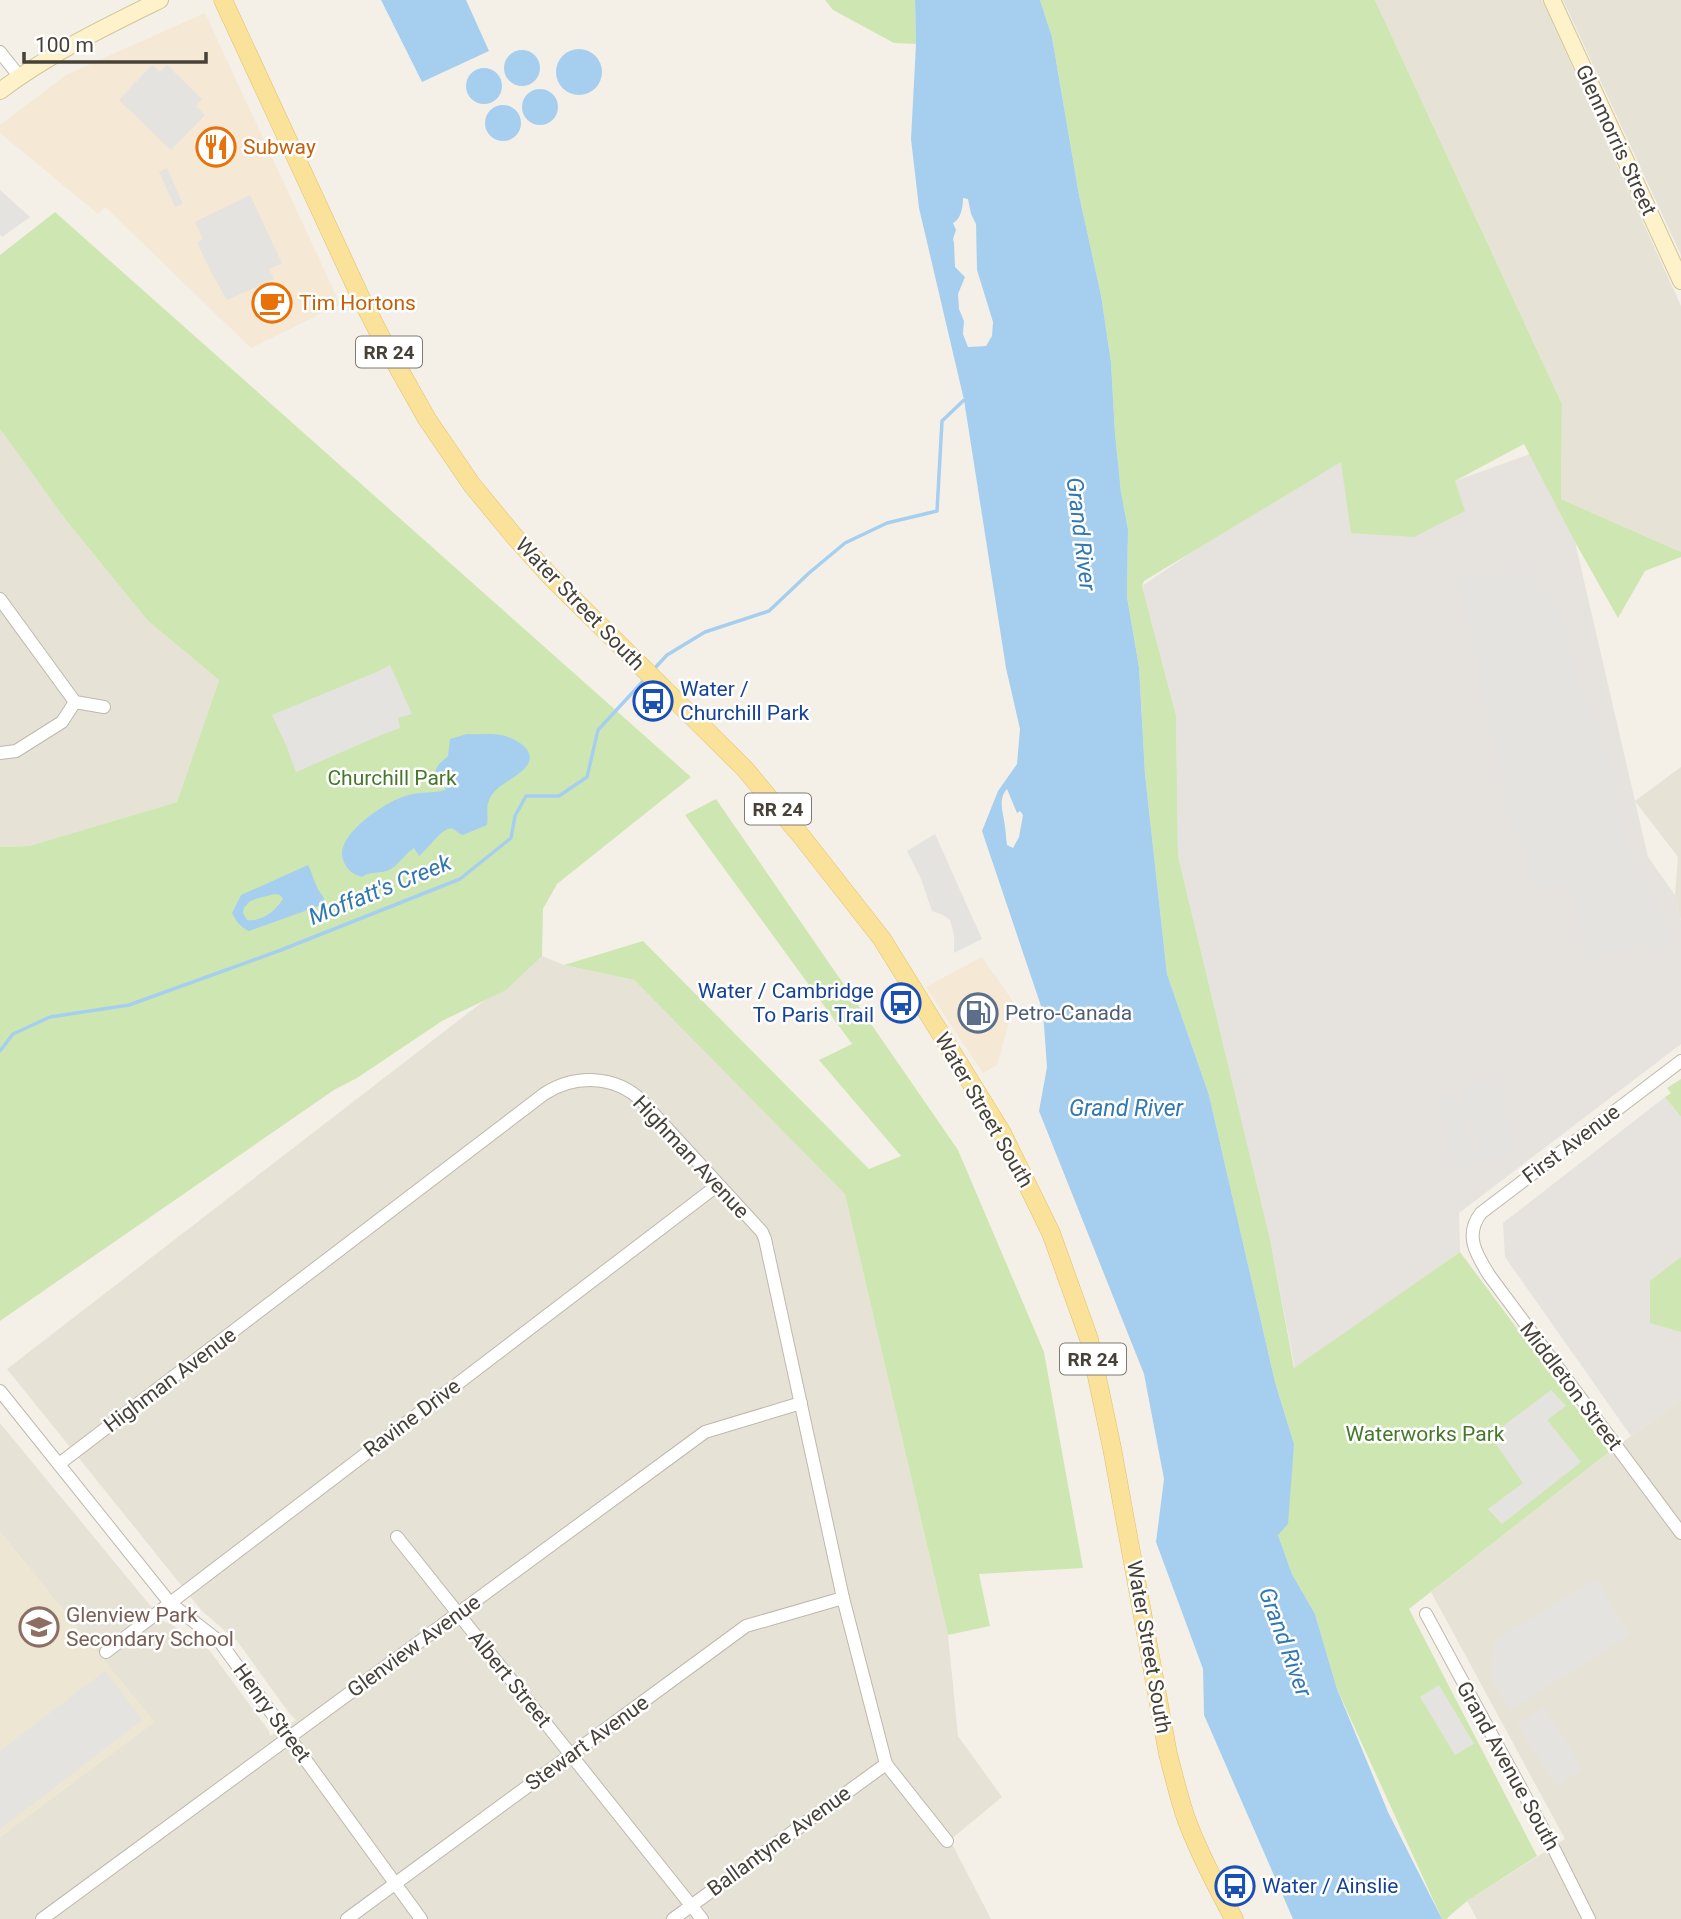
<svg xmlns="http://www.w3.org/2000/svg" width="1681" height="1919" font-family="Roboto,sans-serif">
<rect width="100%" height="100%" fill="#f4f0e8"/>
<g fill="#e7e2d6">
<path d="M1375,0H1542L1681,306V552L1561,499L1562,404Z"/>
<path d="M1563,0H1681V255Z"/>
<path d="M0,429L65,519L148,621L219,680L177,802L29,846L0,847Z"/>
<path d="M1681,767V921L1675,895L1678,857L1635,801Z"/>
<path d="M542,956L564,965L634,980L845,1193L948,1635L958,1736L1002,1797L950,1840L991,1919H0V1837L154,1722L0,1532V1423L163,1621L171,1624L210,1651L269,1731L270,1736L296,1720L289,1713L237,1641L202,1611L7,1369Z"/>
<path d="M1681,1400V1919H1477L1467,1901L1565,1839L1431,1592L1609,1452Z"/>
</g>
<g fill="#f5e8d4">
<path d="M205,13L340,304L251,348L105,207L98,214L0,133V125L66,75Z"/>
<path d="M982,957L1014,1003L997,1065L983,1073L926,987Z"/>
</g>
<g fill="#e6e2dd">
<path d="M1530,454L1575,542L1648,857L1675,895L1681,921V1044L1459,1213L1460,1252L1295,1369L1270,1239L1178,856L1176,715L1142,586L1198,548L1342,461L1455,481Z"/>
<path d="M1665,1097L1681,1117V1257L1676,1261L1681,1267V1400L1631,1436L1505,1257L1503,1223Z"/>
</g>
<path fill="#ece6d3" d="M0,1532L154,1722L0,1837Z"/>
<g fill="#cee7b2">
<path d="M825,0H915L916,44L894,43L833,10Z"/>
<path d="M1040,0H1375L1562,404L1561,499L1681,552V557L1645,571L1618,618L1575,542L1524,444L1455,481L1465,511L1414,537L1351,533L1341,462L1144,581L1142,586L1176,715L1178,856L1270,1239L1294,1368L1460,1252L1609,1452L1409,1609L1537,1856L1467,1901L1446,1919H1442L1337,1689L1315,1614L1292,1574L1278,1535L1294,1444L1275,1382L1209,1095L1167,974L1145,774L1139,667L1127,597L1128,529L1121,492L1115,433L1111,362L1101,295L1079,195L1052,37Z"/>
<path d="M55,212L691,777L557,884L543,909L542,956L506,990L442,1021L357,1078L334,1090L0,1321V847L29,846L177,802L219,680L148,621L65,519L0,429V255Z"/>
<path d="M716,799L958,1150L1044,1352L1083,1568L979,1574L990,1626L948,1635L845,1194L634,980L564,965L643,941L869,1169L901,1156L819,1060L852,1044L685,815Z"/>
<path d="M1681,1079V1117L1665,1097L1671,1093L1667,1088Z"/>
<path d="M1681,1257V1332L1650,1323V1281Z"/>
</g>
<g fill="#e5e3e0">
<path d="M152,65L160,72L167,65L202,99L196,106L205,115L171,150L119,100Z"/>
<path d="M167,168L183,204L175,207L159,172Z"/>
<path d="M0,190L30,217L2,237L0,235Z"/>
<path d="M250,195L282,263L269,269L274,279L227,300L212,274L197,242L203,239L195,222Z"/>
<path d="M1528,570L1558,610L1580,683L1611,767L1631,862L1642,860L1656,920L1666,918L1673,948L1654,953L1652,944L1586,960L1569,885L1534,893L1523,850L1511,828L1460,581Z"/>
<path d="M390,665L412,714L398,718L400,728L381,735L296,772L286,745L272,715L379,671Z"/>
<path d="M935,834L982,939L954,953V935L950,920L943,915L932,911L921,879L907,851Z"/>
<path d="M1497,1076L1517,1152L1455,1169L1435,1097L1456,1092L1473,1154L1479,1153L1461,1086Z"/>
<path d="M1551,1390L1566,1406L1547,1420L1581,1462L1502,1524L1488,1509L1523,1483L1496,1444L1504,1439L1498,1430Z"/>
<path d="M1596,1579L1630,1635L1510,1710L1490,1676L1495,1640Z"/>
<path d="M105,1671L142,1720L0,1829V1751Z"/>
<path d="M1439,1685L1474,1744L1455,1755L1420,1697Z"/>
<path d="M1544,1707L1583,1770L1557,1787L1517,1724Z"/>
</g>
<g fill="#a6cfef" fill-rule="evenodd">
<path d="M381,0H466L489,51L422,82Z"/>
<path d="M915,0H1040L1052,37L1079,195L1101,295L1111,362L1115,433L1121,492L1128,529L1127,597L1139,667L1145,774L1167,974L1209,1095L1275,1382L1294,1444L1288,1524L1278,1535L1292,1574L1315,1614L1337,1689L1388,1812L1442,1919H1293L1204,1715L1203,1669L1156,1542L1164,1479L1144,1374L1039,1111L1047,1067L1043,1012L982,831L998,791L1017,764L1020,729L1006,668L964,400L919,208L911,139L916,44ZM963,198L968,199L971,214L976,224L977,270L993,322L992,336L986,346L968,347L963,334L964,321L959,309L958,294L965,277L955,267L954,243L953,239L956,230L953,223C961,219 963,207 963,198ZM1007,789L1017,813L1020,811L1023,815L1019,837L1013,848L1007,845C1006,839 1006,833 1005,827C1004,814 997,800 1007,789Z"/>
<circle cx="579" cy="72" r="23"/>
<circle cx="522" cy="68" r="18"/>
<circle cx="484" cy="86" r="18"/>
<circle cx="540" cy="107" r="18"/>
<circle cx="503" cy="123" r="18"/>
<path d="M467,734C478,735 490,733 501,735C517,738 542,753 523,770C513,780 497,785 490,798C485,807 489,815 487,825L463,835C459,834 457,831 453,829C443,825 428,850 419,856L414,848C405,854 399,864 391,869C381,875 371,870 362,877C352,874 347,870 343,860C334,836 383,804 402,797C416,791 431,794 445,790L446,784L438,777L435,771L439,764L448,756L450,739Z"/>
<path d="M308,865C312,872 313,879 317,887C319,892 323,895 325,901L319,906L249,931C241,928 236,921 232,913L241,895ZM275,894L280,895L283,899C275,911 262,922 247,920L243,913L244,908L249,902L255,899Z"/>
</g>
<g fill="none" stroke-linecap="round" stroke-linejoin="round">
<g stroke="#a6cfef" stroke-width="3.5">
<path d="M653,670L667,655L705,632L769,611L809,573L845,543L887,523L937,511L942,421L964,400"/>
<path d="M0,1051L13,1034L50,1017L129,1005L281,950L460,879L511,838L515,816L526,796H559L587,777L598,730L646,678"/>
</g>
<g stroke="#bfb8ab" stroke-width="14">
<g id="street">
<path d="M0,52L19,76"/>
<path d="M0,599L75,702L104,707"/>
<path d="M0,753L16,751L62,722L75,702"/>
<path d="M1681,1061L1481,1213C1464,1235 1476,1254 1489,1275L1681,1533"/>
<path d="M0,1391L170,1603L220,1642L421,1919"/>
<path d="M59,1464L544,1094C575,1074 615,1075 642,1101L762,1232L765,1239L843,1598L886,1764L947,1841"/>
<path d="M397,1537L702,1919"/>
<path d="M1426,1614L1555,1851L1589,1919"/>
<path d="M106,1652L718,1185"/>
<path d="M42,1919L705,1432L801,1403"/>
<path d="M347,1919L746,1626L843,1598"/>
<path d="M673,1919L886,1764"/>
</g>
</g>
<g stroke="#d2c599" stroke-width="18">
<g id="secondary">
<path d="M1552,0L1681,281"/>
<path d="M0,91C49,54 105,27 160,0"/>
</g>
</g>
<g stroke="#e1c069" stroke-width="19">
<path id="primary" d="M223,0L360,296L382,339L427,419L472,485L514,536L550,576L744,768L802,837L882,939L1002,1133L1051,1233L1089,1339L1112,1448L1168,1754C1174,1776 1179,1799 1187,1821C1200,1855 1217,1887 1234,1919"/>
</g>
<use href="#street" stroke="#fff" stroke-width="12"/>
<use href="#secondary" stroke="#fdf2c9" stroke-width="16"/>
<use href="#primary" stroke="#fbe29a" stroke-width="18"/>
</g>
<defs>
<g id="restaurant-ring" transform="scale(2.0125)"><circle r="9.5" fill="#fff" stroke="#e8710a" stroke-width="1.5"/><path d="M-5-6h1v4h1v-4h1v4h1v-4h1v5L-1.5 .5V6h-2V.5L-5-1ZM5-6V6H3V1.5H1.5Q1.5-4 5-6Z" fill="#e8710a"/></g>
<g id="cafe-ring" transform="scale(2.0125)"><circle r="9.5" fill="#fff" stroke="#e8710a" stroke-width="1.5"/><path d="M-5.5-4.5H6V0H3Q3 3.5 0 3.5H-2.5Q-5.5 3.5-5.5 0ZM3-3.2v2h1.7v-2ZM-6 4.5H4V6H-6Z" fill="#e8710a"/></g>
<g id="bus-ring" transform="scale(2.0125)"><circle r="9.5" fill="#fff" stroke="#1a4fb4" stroke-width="1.5"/><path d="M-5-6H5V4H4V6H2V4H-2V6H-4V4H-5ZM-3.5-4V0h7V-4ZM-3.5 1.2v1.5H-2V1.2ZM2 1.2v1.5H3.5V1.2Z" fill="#1a4fb4"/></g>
<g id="fuel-ring" transform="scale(2.0125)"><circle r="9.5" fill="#fff" stroke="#5c6f8a" stroke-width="1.5"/><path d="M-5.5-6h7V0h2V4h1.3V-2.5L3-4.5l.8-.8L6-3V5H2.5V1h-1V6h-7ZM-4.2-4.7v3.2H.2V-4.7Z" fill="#5c6f8a"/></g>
<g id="school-ring" transform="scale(2.0125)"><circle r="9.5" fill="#fff" stroke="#8d6e63" stroke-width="1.5"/><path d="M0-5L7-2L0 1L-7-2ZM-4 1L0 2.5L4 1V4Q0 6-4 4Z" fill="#8d6e63"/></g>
</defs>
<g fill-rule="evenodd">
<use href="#restaurant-ring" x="216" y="147"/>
<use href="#cafe-ring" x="272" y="303"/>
<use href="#bus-ring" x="653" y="701"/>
<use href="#bus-ring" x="901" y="1003"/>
<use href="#fuel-ring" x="978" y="1013"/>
<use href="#school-ring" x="39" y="1627"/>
<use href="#bus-ring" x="1235" y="1886"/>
</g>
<g text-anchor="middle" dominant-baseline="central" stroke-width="5" stroke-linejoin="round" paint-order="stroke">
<g fill="#fff" stroke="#7e7a73" stroke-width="2">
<rect x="356" y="336.5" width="66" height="31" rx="5"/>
<rect x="745" y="793.5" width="66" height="31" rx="5"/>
<rect x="1060" y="1343.5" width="66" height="31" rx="5"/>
</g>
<g font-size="19" font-weight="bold" fill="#474137">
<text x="389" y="352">RR 24</text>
<text x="778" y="809">RR 24</text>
<text x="1093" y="1359">RR 24</text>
</g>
<g font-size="21" fill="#474137" stroke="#fff">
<text transform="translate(1616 140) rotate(65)">Glenmorris Street</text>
<text transform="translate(580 604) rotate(46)">Water Street South</text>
<text transform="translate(984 1110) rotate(60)">Water Street South</text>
<text transform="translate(1571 1144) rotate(-37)">First Avenue</text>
<text transform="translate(691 1157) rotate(47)">Highman Avenue</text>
<text transform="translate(170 1380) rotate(-37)">Highman Avenue</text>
<text transform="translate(1571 1386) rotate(53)">Middleton Street</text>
<text transform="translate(412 1418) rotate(-37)">Ravine Drive</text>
<text transform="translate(414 1646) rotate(-36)">Glenview Avenue</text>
<text transform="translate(1149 1647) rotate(80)">Water Street South</text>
<text transform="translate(510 1679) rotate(51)">Albert Street</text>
<text transform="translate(272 1713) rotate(54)">Henry Street</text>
<text transform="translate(587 1743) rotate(-36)">Stewart Avenue</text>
<text transform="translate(1508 1766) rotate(61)">Grand Avenue South</text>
<text transform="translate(779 1841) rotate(-36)">Ballantyne Avenue</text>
</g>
<g font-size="21" fill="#c56008" stroke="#fff" text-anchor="start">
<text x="243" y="147">Subway</text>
<text x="299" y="303">Tim Hortons</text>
</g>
<g font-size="21" fill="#164399" stroke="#fff" text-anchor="start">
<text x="680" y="689">Water /<tspan x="680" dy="24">Churchill Park</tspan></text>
<text x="874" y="991" text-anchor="end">Water / Cambridge<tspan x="874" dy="24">To Paris Trail</tspan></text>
<text x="1262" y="1886">Water / Ainslie</text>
</g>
<g font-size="21" fill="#46782b" stroke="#fff">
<text x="392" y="778">Churchill Park</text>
<text x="1425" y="1434">Waterworks Park</text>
</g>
<g font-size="21" fill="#4e5e75" stroke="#fff" text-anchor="start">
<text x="1005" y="1013">Petro-Canada</text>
</g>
<g font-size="21" fill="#785e54" stroke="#fff" text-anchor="start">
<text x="66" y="1615">Glenview Park<tspan x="66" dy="24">Secondary School</tspan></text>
</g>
<g font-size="23" font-style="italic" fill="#3278b0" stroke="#fff">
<text transform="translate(1081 534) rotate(83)">Grand River</text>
<text transform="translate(380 890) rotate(-22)">Moffatt's Creek</text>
<text x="1126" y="1108">Grand River</text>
<text transform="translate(1285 1642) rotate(70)">Grand River</text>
</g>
</g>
<path d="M24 52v10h182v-10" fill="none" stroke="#474137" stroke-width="3.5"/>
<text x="35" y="52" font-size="21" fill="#474137" stroke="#ffffff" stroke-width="5" paint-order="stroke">100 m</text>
</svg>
